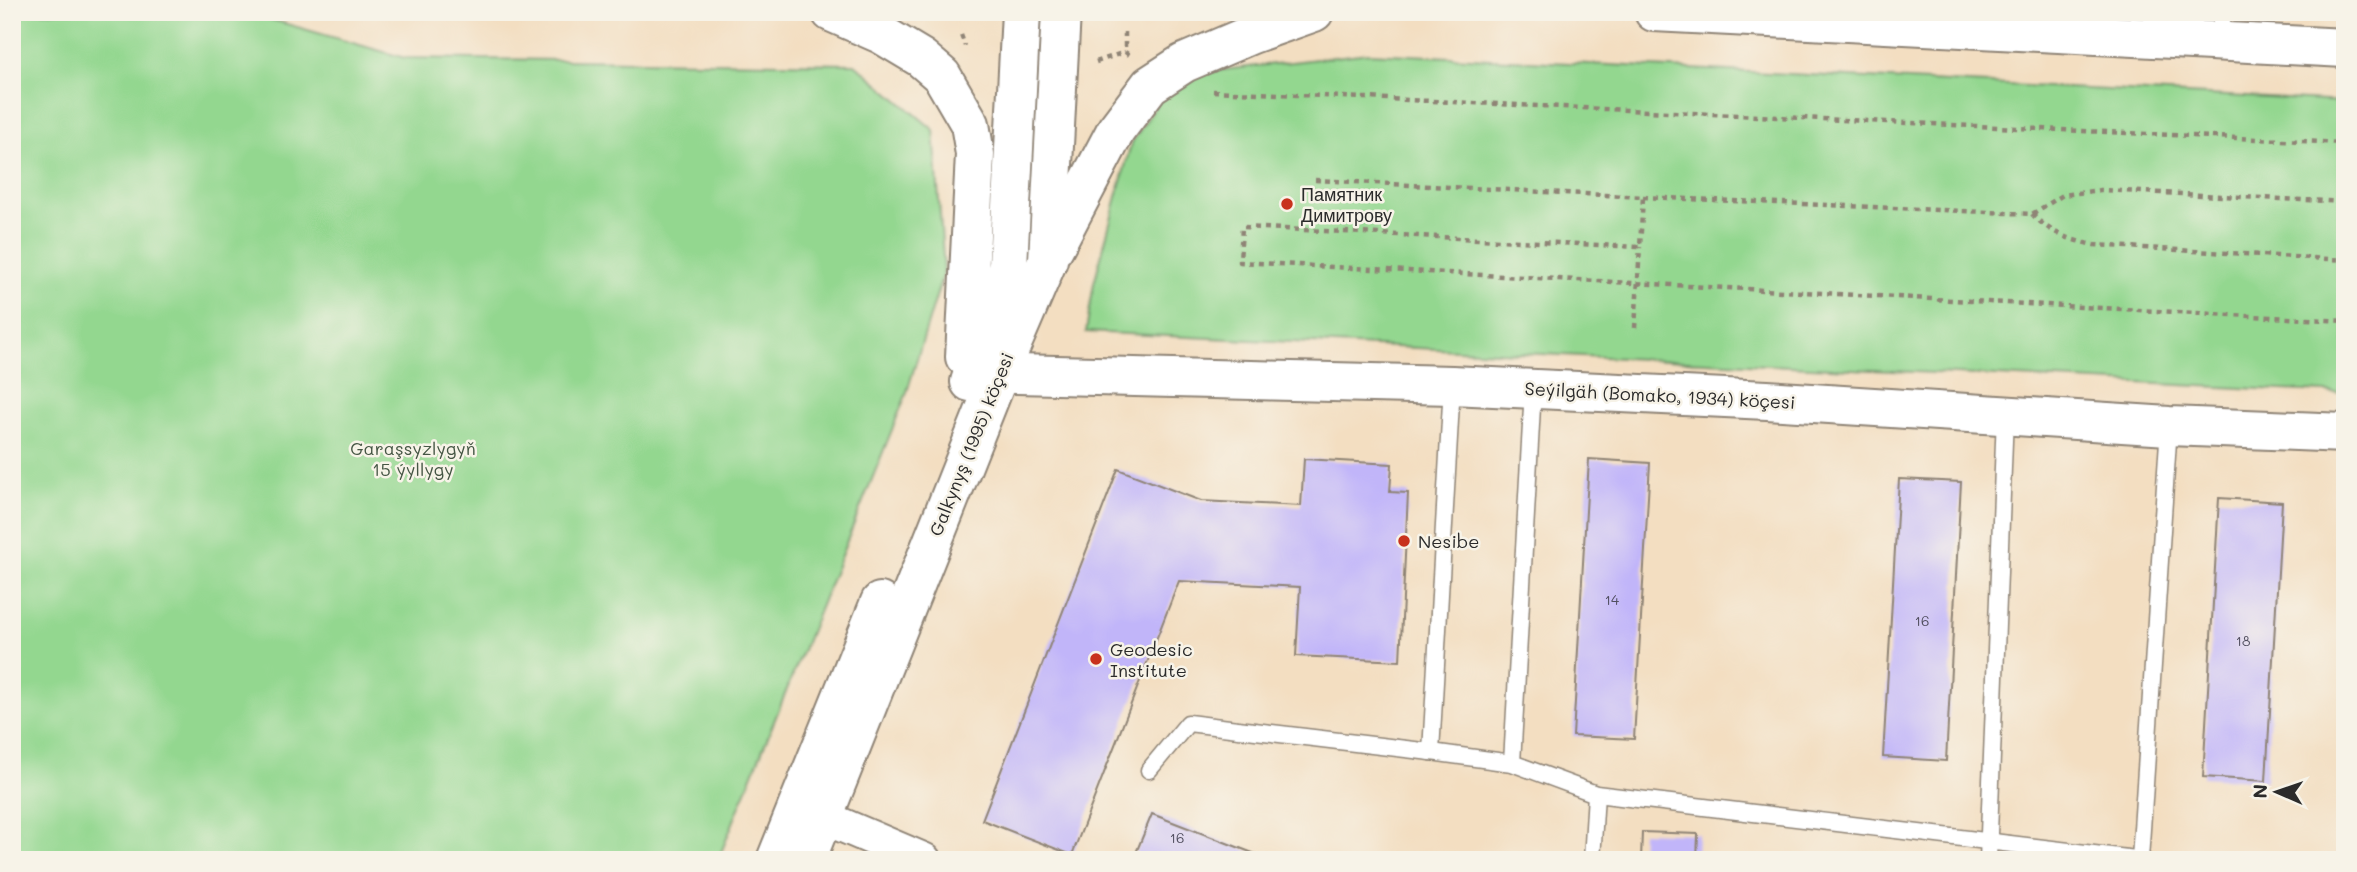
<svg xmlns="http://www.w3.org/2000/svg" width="2357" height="872" font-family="Mali,sans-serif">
<rect width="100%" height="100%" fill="#f7f3e8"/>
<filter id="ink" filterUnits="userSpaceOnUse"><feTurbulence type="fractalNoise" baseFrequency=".0143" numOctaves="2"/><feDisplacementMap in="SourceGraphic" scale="14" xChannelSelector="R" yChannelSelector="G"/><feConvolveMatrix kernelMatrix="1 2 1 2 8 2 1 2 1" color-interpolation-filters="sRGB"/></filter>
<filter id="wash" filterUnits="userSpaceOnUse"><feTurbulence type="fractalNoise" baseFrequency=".00686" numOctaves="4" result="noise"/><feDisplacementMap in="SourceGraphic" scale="28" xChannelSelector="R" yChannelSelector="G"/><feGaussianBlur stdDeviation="1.57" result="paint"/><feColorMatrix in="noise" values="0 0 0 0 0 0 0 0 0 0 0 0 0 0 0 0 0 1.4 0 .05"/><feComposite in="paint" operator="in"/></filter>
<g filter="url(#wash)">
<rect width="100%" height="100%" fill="#f3dec1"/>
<g fill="#93d78f" stroke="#5f815d" stroke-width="2">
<path d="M12,12H245L405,58L855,64L934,130L944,271L906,395L718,860H12Z"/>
<path d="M1369,53L2345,102V393L1086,332L1094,283L1131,144L1166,90L1188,74Z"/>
</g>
<g id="blocks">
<g fill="#c1b5f9">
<path d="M1304,459L1392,464L1390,492L1408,493L1400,661L1296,656L1300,587L1179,581L1072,855L982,820L1118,469L1201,501L1301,506Z"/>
<path d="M1589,459L1650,463L1634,739L1573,736Z"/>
<path d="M1899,479L1961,482L1946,761L1883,757Z"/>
<path d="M2219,498L2282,502L2266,781L2203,777Z"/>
<path d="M1152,814L1271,860H1133Z"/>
<path d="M1642,832L1698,834L1697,860H1641Z"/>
</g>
</g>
</g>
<g filter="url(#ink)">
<use href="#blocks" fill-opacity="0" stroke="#8f8476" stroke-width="2"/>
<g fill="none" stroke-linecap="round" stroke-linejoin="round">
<g stroke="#8f8476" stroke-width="19">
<g id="lane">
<path d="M2217,12L2230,40"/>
<path d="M1533,389L1512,763L1596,794L2144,860"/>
<path d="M1431,752L1512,763"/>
<path d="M1149,770L1188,723L1431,752L1452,385"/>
<path d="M2140,859L2169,426"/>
<path d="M1592,860L1596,794"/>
<path d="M1988,860L2005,415"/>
</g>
</g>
<g stroke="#8f8476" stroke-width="37">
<path id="street" d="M823,817L924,860"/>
</g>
<g stroke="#8f8476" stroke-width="42">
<g id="secondary">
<path d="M831,12L881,34L921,58L942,76L970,124L975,154L965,357"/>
<path d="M1654,12L2345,48"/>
<path d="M1054,248L1116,130L1150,85L1184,63L1252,34L1314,12"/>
<path d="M974,373L1452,385L1767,400L2169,426L2345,433"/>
<path d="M970,382L1008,266L1021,12"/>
<path d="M776,860L880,602"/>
<path d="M806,860L1000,372L1048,260L1061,12"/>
</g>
</g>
<g stroke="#8f8476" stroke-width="4.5" stroke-dasharray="5 5" stroke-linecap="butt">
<path d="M1125,32V52L1131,56"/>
<path d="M961,35L965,46"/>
<path d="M1096,62L1125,52"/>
<path d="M1213,91L2345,143"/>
<path d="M1315,180L1643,197L1640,247L1242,227L1240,262L2345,321"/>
<path d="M1643,197L2032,214L2063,195L2100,190L2345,202"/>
<path d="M2032,214C2050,233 2069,240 2094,245L2345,260"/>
<path d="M1635,328L1640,247"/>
</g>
<use href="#lane" stroke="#fff" stroke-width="16"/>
<use href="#street" stroke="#fff" stroke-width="33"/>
<use href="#secondary" stroke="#fff" stroke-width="38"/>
</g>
</g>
<g fill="#c8321e" stroke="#f7f3e8" stroke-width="2.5">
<circle cx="1287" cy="204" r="7"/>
<circle cx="1404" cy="541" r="7"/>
<circle cx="1096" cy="659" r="7"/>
</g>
<g text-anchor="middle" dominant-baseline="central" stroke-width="5" stroke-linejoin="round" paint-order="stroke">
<g font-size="14" fill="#504e5e">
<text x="1612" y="599">14</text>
<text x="1922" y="620">16</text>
<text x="2243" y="640">18</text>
<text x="1177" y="837">16</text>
</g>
<g font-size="18" fill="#2b2b2b" stroke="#f7f3e8" text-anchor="start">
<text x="1301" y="194">Памятник<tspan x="1301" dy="21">Димитрову</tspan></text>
<text x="1418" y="541">Nesibe</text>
<text x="1110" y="649">Geodesic<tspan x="1110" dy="21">Institute</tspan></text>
</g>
<g font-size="18" fill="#2b2b2b" stroke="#f7f3e8">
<text transform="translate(1660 395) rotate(3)">Seýilgäh (Bomako, 1934) köçesi</text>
<text transform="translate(971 444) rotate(-68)">Galkynyş (1995) köçesi</text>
</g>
<g font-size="18" fill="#455644" stroke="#f7f3e8">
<text x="413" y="448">Garaşsyzlygyň<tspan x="413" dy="21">15 ýyllygy</tspan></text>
</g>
</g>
<rect width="2357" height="872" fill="none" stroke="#f7f3e8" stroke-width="42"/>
<g transform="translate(2277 792) rotate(272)" stroke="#f7f3e8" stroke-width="5" paint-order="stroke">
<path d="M0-5L12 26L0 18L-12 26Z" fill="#2b2b2b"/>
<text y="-10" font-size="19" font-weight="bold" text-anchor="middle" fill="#2b2b2b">N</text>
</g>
</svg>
